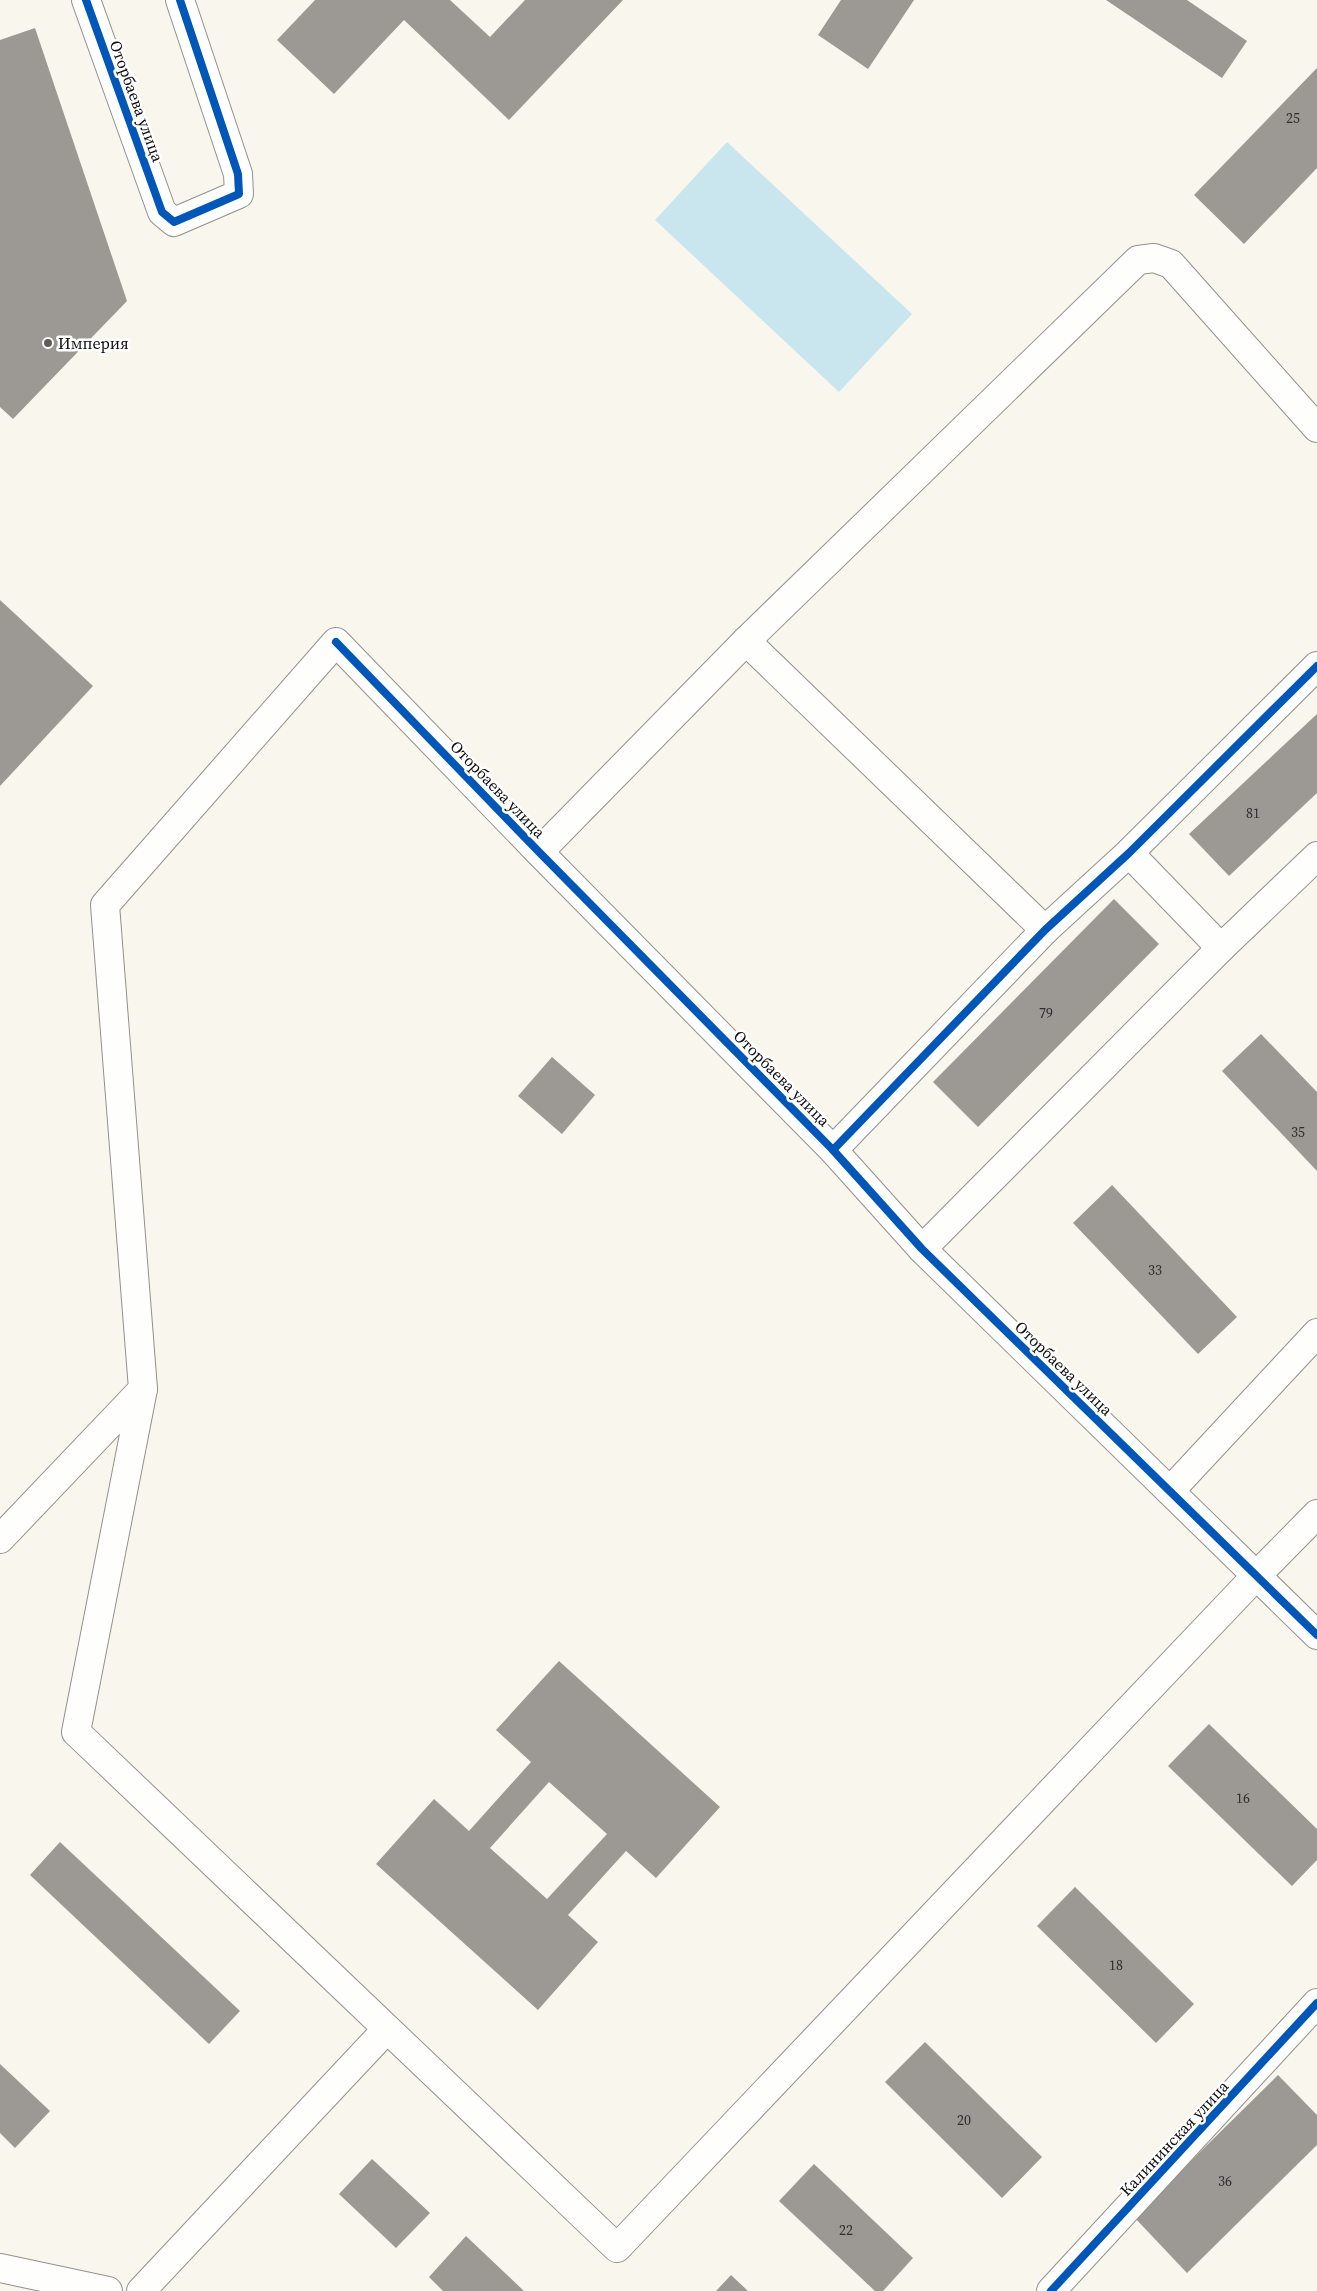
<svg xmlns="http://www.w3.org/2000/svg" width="1317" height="2291" font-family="'Source Serif 4',serif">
<rect width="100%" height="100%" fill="#f9f6ee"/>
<path fill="#c9e5ee" d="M727,142L912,314L839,392L655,220Z"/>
<g fill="#9c9894" fill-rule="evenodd">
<path d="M315,0H450L490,37L525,0H623L509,120L404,20L334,94L277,40Z"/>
<path d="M841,0H914L868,69L818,35Z"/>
<path d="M1106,0H1187L1247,41L1222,78Z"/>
<path d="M35,28L127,301L13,419L0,407V40Z"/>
<path d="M1317,68V168L1244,244L1194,195Z"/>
<path d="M0,600L93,686L0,786Z"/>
<path d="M1317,714V793L1229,876L1189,834Z"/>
<path d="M1114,899L1159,944L978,1127L933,1082Z"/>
<path d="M1261,1034L1317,1092V1171L1222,1071Z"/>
<path d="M552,1057L595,1095L562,1134L518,1096Z"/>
<path d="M1112,1185L1237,1317L1198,1354L1073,1223Z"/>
<path d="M559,1661L720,1807L656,1878L626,1851L568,1915L598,1942L538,2010L376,1864L434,1799L469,1831L531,1762L496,1730ZM549,1782L607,1834L547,1899L490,1848Z"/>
<path d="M1209,1724L1317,1829V1860L1292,1886L1168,1766Z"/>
<path d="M60,1842L240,2011L209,2044L30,1875Z"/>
<path d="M1075,1887L1194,2004L1156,2043L1037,1926Z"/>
<path d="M925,2042L1042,2157L1002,2198L885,2082Z"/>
<path d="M0,2064L50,2111L15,2148L0,2133Z"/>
<path d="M1278,2075L1317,2115V2145L1187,2273L1134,2217Z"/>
<path d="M372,2159L430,2213L396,2248L339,2194Z"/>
<path d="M814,2164L913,2258L883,2291H875L779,2201Z"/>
<path d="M466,2236L524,2291H443L429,2277Z"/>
<path d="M731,2275L748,2291H716Z"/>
</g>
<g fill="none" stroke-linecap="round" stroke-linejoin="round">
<g stroke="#92918d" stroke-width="30">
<g id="minor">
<path d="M86,0L162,212L174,222L239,194L238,174L180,0"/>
<path d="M746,641L1045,930"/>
<path d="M539,852L746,641L1138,260L1154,258L1171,264L1317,428"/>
<path d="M1129,853L1221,948"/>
<path d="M833,1150L1045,930L1129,853L1317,666"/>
<path d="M922,1249L1221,948L1317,856"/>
<path d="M143,1389L76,1732L617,2248L1256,1576L1317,1514"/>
<path d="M1170,1491L1317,1333"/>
<path d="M0,1539L143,1389L105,905L336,642L539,852L833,1150L922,1249L1317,1635"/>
<path d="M0,2268L108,2291"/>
<path d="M141,2291L387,2029"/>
<path d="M1051,2291L1317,2003"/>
</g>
</g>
<use href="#minor" stroke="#fefefc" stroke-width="28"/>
<g stroke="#fff" stroke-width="11">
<g id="cycleway">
<path d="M86,0L162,212L174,222L239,194L238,174L180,0"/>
<path d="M336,642L539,852L833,1150L922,1249L1317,1635"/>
<path d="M833,1150L1045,930L1129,853L1317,666"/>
<path d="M1051,2291L1317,2003"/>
</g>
</g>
<use href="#cycleway" stroke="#0057b8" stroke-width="8"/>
</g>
<circle fill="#5e5d5a" stroke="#fff" stroke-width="2" cx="48" cy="343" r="5"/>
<g text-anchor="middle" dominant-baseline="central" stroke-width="5" stroke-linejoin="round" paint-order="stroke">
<g font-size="14" fill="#2f2e2d">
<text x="1293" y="118">25</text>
<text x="1253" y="813">81</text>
<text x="1046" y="1013">79</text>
<text x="1298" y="1132">35</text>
<text x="1155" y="1270">33</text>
<text x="1243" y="1798">16</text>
<text x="1116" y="1965">18</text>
<text x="964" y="2120">20</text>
<text x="1225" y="2181">36</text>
<text x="846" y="2230">22</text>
</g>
<g font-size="16" fill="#0b0b0b" stroke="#fff">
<text transform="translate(137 101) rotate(70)">Оторбаева улица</text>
<text transform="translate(498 789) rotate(46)">Оторбаева улица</text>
<text transform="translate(782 1078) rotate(45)">Оторбаева улица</text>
<text transform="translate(1064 1368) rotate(44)">Оторбаева улица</text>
<text transform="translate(1174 2138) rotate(-47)">Калининская улица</text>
</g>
<g font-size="16" fill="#0b0b0b" stroke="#fff" text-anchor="start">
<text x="58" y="343">Империя</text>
</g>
</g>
</svg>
